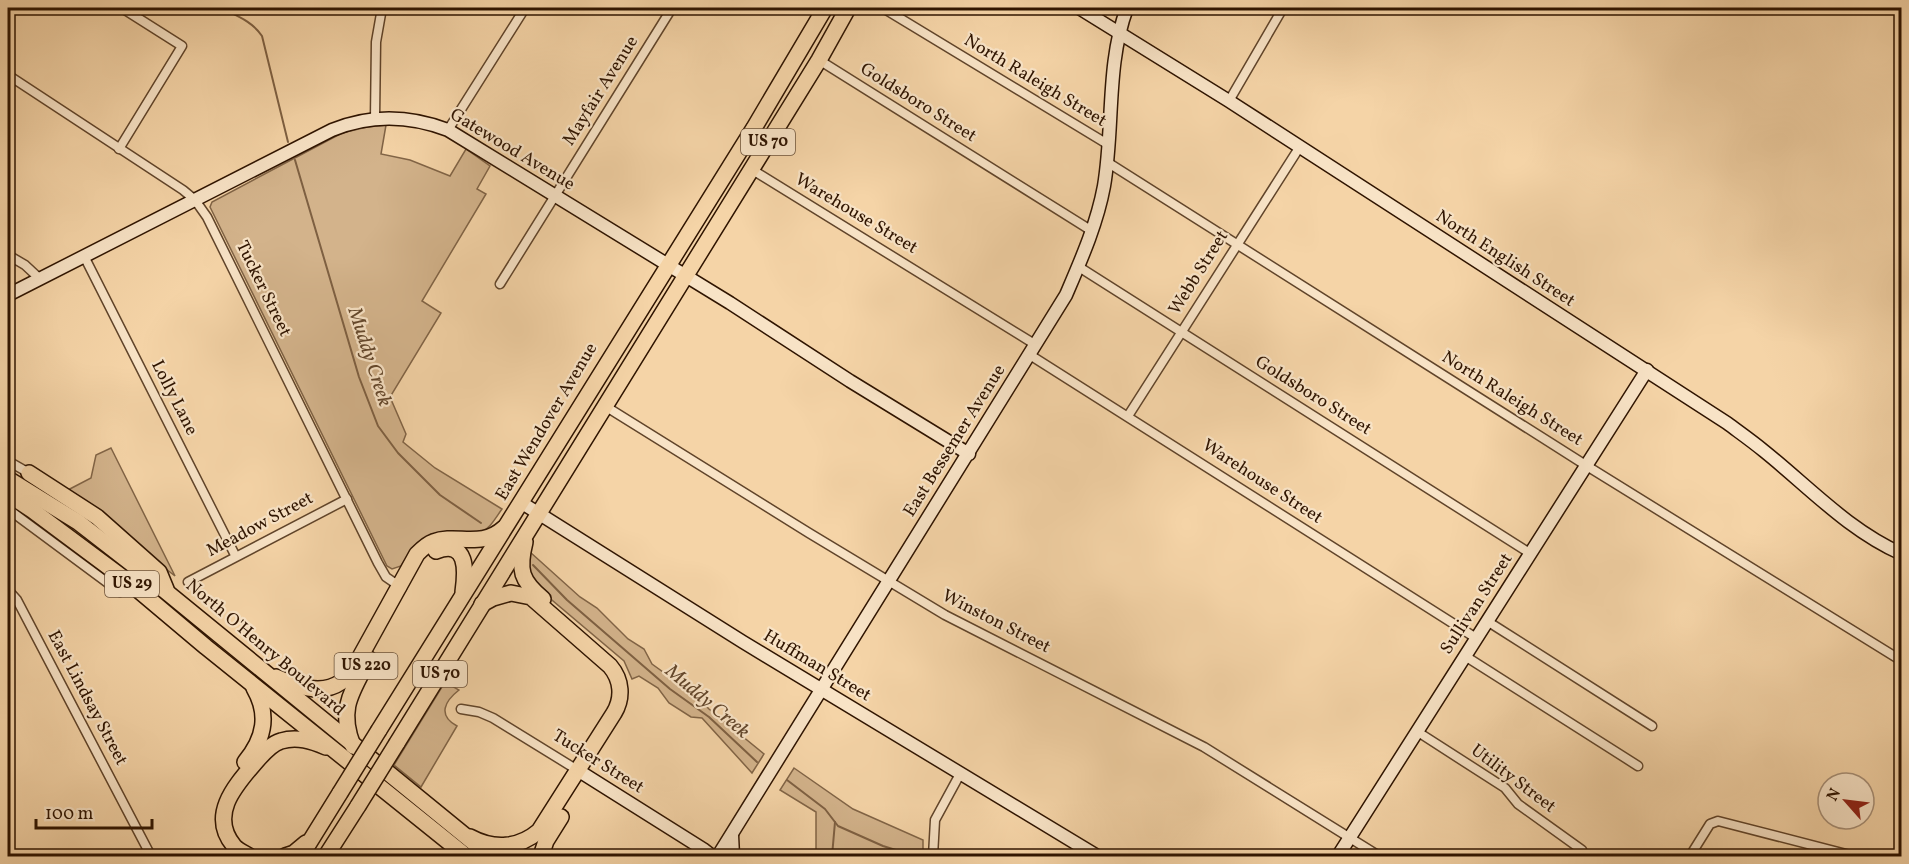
<svg xmlns="http://www.w3.org/2000/svg" width="1909" height="864" font-family="Vollkorn,serif">
<rect width="100%" height="100%" fill="#f5d4a7"/>
<filter id="stains"><feTurbulence type="fractalNoise" baseFrequency=".00333" numOctaves="4"/><feColorMatrix values="0 0 0 0 .2 0 0 0 0 .09 0 0 0 0 .02 0 0 0 .5 -.17"/></filter>
<radialGradient id="worn" r=".72"><stop offset=".6" stop-color="#630" stop-opacity="0"/><stop offset="1" stop-color="#630" stop-opacity=".3"/></radialGradient>
<g fill="#d3b38b" stroke="#816446" stroke-width="1.5">
<path d="M386,125L381,154L410,160L450,176L466,149L490,166L477,189L486,194L422,301L441,313L390,397L406,434L403,442L435,468L502,509C496,517 490,529 480,533C475,535 467,533 461,533C429,532 418,538 401,566L392,569L387,566L210,207L212,202L342,133L367,127Z"/>
<path d="M111,448L175,576L66,491L91,478L96,455Z"/>
<path d="M530,552L580,597L597,608L628,639L644,649L652,664L695,695L709,709L764,754L752,773L702,718L691,717L669,703L658,688L639,676L632,679L624,661L533,584L527,567Z"/>
<path d="M445,682L459,690C445,701 437,715 457,726L421,787L394,765Z"/>
<path d="M794,768L853,809L923,840V856H816V812L780,790Z"/>
</g>
<g fill="none" stroke-linecap="round" stroke-linejoin="round">
<g stroke="#7e6042" stroke-width="2">
<path d="M221,8C237,16 252,21 262,36L288,142"/>
<path d="M295,160L359,377L378,426L398,453L440,495L481,523"/>
<path d="M533,565L567,600L670,689L709,717L757,762"/>
<path d="M787,780L825,809L838,826L883,846L915,856"/>
<path d="M832,856L835,822"/>
</g>
<g stroke="#60442a" stroke-width="11">
<g id="street">
<path d="M883,8L1109,145"/>
<path d="M819,60L1092,231"/>
<path d="M8,75L183,190L195,200L207,217L378,563L386,577L402,588"/>
<path d="M1229,101L1283,8"/>
<path d="M375,118L376,42L382,8"/>
<path d="M448,130L525,8"/>
<path d="M119,149L182,46L122,8"/>
<path d="M1107,162L1587,466L1902,661"/>
<path d="M751,169L1036,345"/>
<path d="M8,255L25,265L40,279"/>
<path d="M84,256L235,555"/>
<path d="M1079,267L1531,554"/>
<path d="M500,284L672,8"/>
<path d="M1030,355L1476,638"/>
<path d="M605,406L809,533L945,615L1204,747L1379,856"/>
<path d="M1128,416L1299,148"/>
<path d="M8,461L29,473"/>
<path d="M8,509L120,592"/>
<path d="M188,582L347,499"/>
<path d="M8,590L17,600L151,856"/>
<path d="M1487,621L1652,726"/>
<path d="M1465,656L1638,766"/>
<path d="M461,709L479,712L493,718L579,771"/>
<path d="M1418,732L1505,788L1518,804L1582,850L1584,856"/>
<path d="M8,855V856"/>
<path d="M933,856L935,820L960,774"/>
<path d="M1690,856L1710,824L1718,821L1854,856"/>
</g>
</g>
<g stroke="#2f1400" stroke-width="15">
<g id="secondary">
<path d="M1079,8L1229,101L1727,423C1739,432 1752,441 1764,451C1809,487 1848,530 1902,554"/>
<path d="M8,295L332,130C371,114 409,115 448,130L730,303L850,381L969,454"/>
<path d="M522,503L743,642L1097,856"/>
<path d="M579,771L703,849L712,856"/>
<path d="M732,835L733,856"/>
<path d="M718,856L1066,295C1081,260 1097,224 1104,186C1114,128 1106,64 1127,8"/>
<path d="M1338,856L1647,370"/>
</g>
</g>
<g stroke="#2f1400" stroke-width="18">
<g id="highway">
<path d="M29,473L97,517L159,572L166,589"/>
<path d="M8,479L78,522L136,567L490,856"/>
<path d="M8,494L32,510L130,583L206,647L466,856"/>
<path d="M525,542C518,570 521,581 543,599"/>
<path d="M436,551C468,539 466,571 463,592"/>
<path d="M276,677C296,686 321,696 341,682C346,679 350,672 354,668L417,554C422,549 427,544 433,542C457,533 481,549 504,528"/>
<path d="M379,730L754,128L825,8"/>
<path d="M397,743L819,60L848,8"/>
<path d="M353,746C338,708 352,692 369,659"/>
<path d="M245,762C265,738 269,714 254,688"/>
<path d="M470,837C494,850 519,848 539,831L614,713C623,698 622,680 610,666L531,597L511,593L493,598L482,604"/>
<path d="M249,856C244,853 237,850 234,846C209,816 234,787 253,765C261,756 270,744 281,741C297,736 312,741 326,747"/>
<path d="M285,856L294,853L306,843"/>
<path d="M301,856L340,793"/>
<path d="M326,856L358,806"/>
<path d="M541,856L546,841L561,817"/>
</g>
</g>
<use href="#street" stroke="#f8e3c6" stroke-width="8"/>
<use href="#secondary" stroke="#f8e3c6" stroke-width="12"/>
<use href="#highway" stroke="#f5d4a7" stroke-width="15"/>
<g stroke="#2f1400" stroke-width="18" stroke-linecap="butt">
<g id="highway-bridge">
<path d="M340,793L379,730"/>
<path d="M358,806L397,743"/>
</g>
</g>
<use href="#highway-bridge" stroke="#f5d4a7" stroke-width="15"/>
</g>
<g text-anchor="middle" dominant-baseline="central" stroke-width="4.5" stroke-linejoin="round" paint-order="stroke">
<g fill="#f8e3c6" stroke="#6b523b" stroke-width="1.5">
<rect x="741" y="129" width="54" height="26" rx="4.5"/>
<rect x="105" y="571" width="54" height="26" rx="4.5"/>
<rect x="334.5" y="653" width="63" height="26" rx="4.5"/>
<rect x="413" y="661" width="54" height="26" rx="4.5"/>
</g>
<g font-size="16" font-weight="bold" fill="#2f1400">
<text x="768" y="142">US 70</text>
<text x="132" y="584">US 29</text>
<text x="366" y="666">US 220</text>
<text x="440" y="674">US 70</text>
</g>
<g font-size="18" fill="#2f1400" stroke="#f8e3c6">
<text transform="translate(1035 81) rotate(31)">North Raleigh Street</text>
<text transform="translate(601 91) rotate(-58)">Mayfair Avenue</text>
<text transform="translate(918 103) rotate(32)">Goldsboro Street</text>
<text transform="translate(512 150) rotate(31)">Gatewood Avenue</text>
<text transform="translate(856 214) rotate(31)">Warehouse Street</text>
<text transform="translate(1505 259) rotate(33)">North English Street</text>
<text transform="translate(1199 273) rotate(-58)">Webb Street</text>
<text transform="translate(263 289) rotate(64)">Tucker Street</text>
<text transform="translate(1313 396) rotate(32)">Goldsboro Street</text>
<text transform="translate(174 398) rotate(63)">Lolly Lane</text>
<text transform="translate(1512 399) rotate(32)">North Raleigh Street</text>
<text transform="translate(547 422) rotate(-59)">East Wendover Avenue</text>
<text transform="translate(955 441) rotate(-58)">East Bessemer Avenue</text>
<text transform="translate(1262 482) rotate(33)">Warehouse Street</text>
<text transform="translate(260 525) rotate(-28)">Meadow Street</text>
<text transform="translate(1477 604) rotate(-57)">Sullivan Street</text>
<text transform="translate(996 622) rotate(27)">Winston Street</text>
<text transform="translate(265 648) rotate(40)">North O'Henry Boulevard</text>
<text transform="translate(817 666) rotate(31)">Huffman Street</text>
<text transform="translate(87 698) rotate(62)">East Lindsay Street</text>
<text transform="translate(598 762) rotate(32)">Tucker Street</text>
<text transform="translate(1513 779) rotate(37)">Utility Street</text>
</g>
<g font-size="20" font-style="italic" fill="#63472c" stroke="#f8e3c6">
<text transform="translate(369 357) rotate(72)">Muddy Creek</text>
<text transform="translate(707 702) rotate(40)">Muddy Creek</text>
</g>
</g>
<rect width="1909" height="864" fill="none" stroke="#f5d4a7" stroke-width="30"/>
<rect x="9" y="9" width="1891" height="846" fill="none" stroke="#2f1400" stroke-width="3"/>
<rect x="15" y="15" width="1879" height="834" fill="none" stroke="#2f1400" stroke-width="1.5"/>
<g transform="translate(1846 801) rotate(298)"><circle r="28" fill="#f8e3c6" stroke="#a89077" stroke-width="1.5"/>
<path d="M0-4.5L10 22L0 15L-10 22Z" fill="#8f2418"/>
<text y="-9" font-size="16" font-weight="bold" text-anchor="middle" fill="#2f1400">N</text>
</g>
<path d="M36 819v9h116v-9" fill="none" stroke="#2f1400" stroke-width="3"/>
<text x="45" y="819" font-size="18" fill="#2f1400" stroke="#f8e3c6" stroke-width="4.5" paint-order="stroke">100 m</text>
<rect width="100%" height="100%" filter="url(#stains)"/>
<rect width="100%" height="100%" fill="url(#worn)"/>
</svg>
